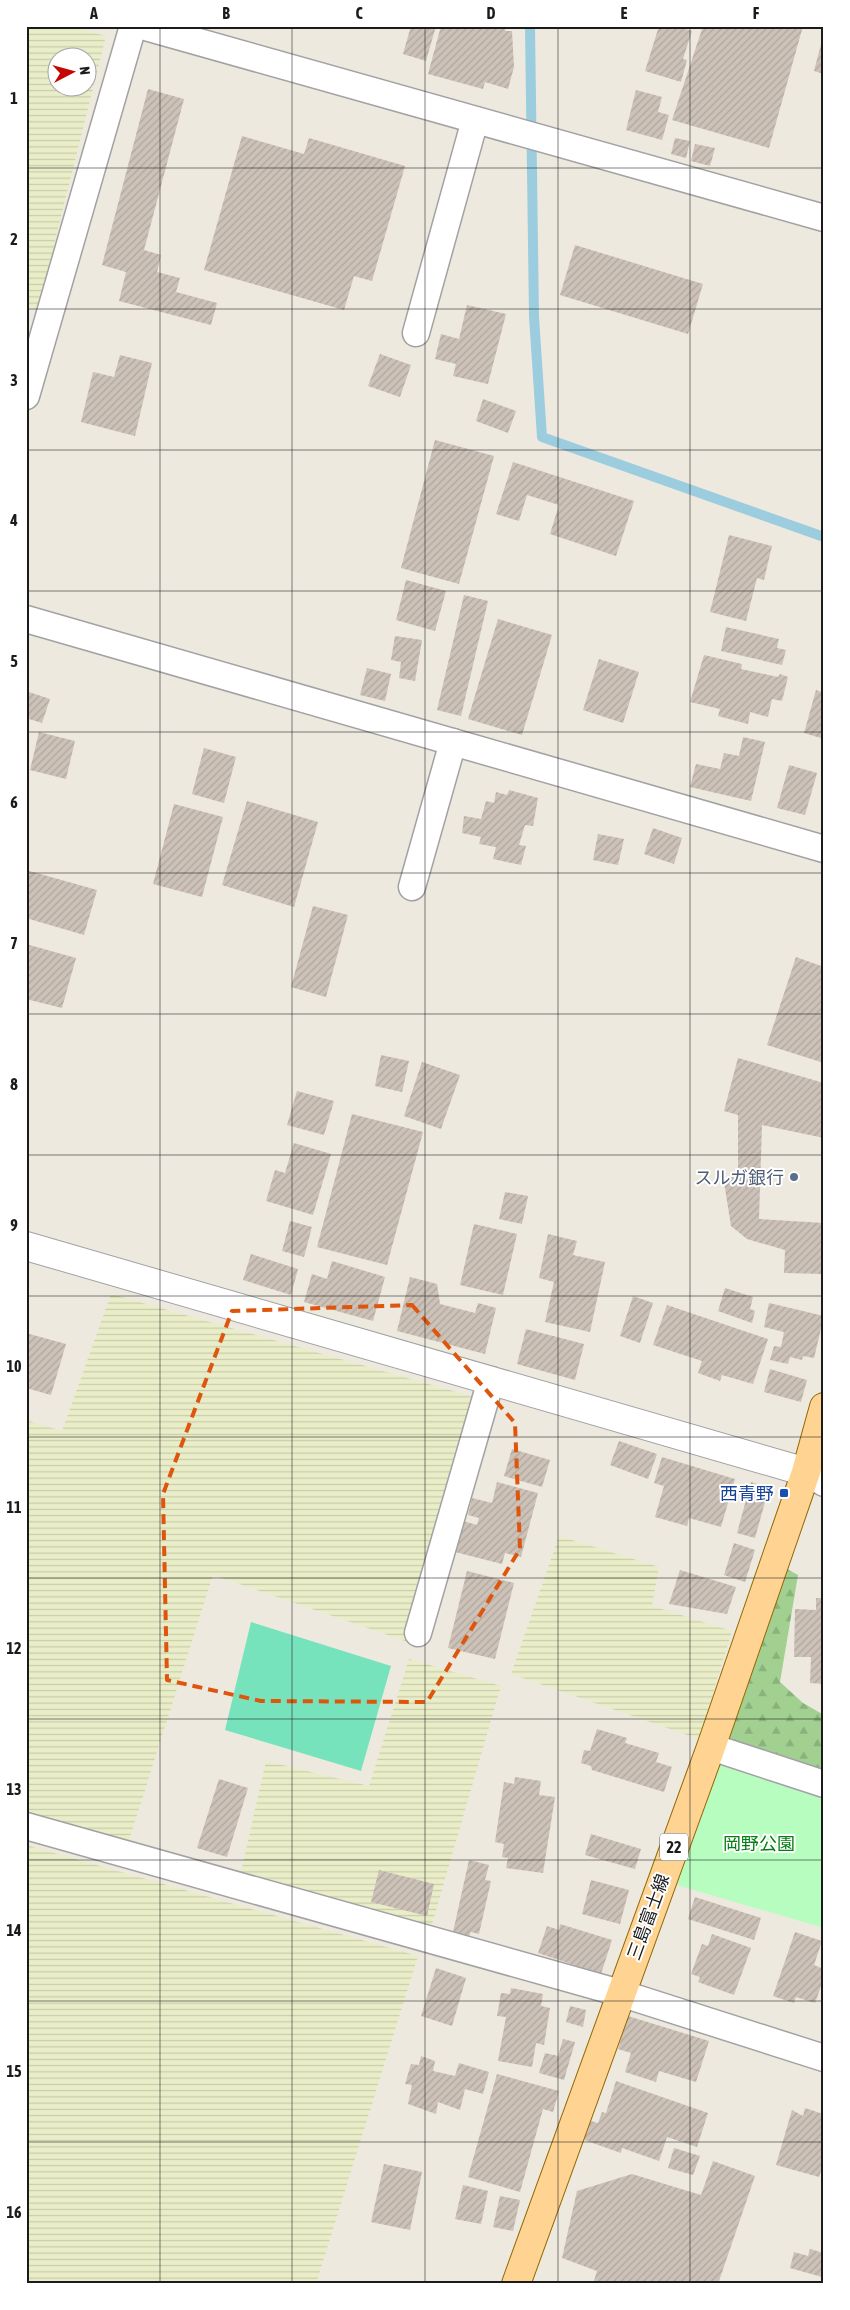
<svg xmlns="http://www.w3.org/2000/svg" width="850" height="2310" font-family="'Asap Condensed','Noto Sans JP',sans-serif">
<defs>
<pattern id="farmland-rules" width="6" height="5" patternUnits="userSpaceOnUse" patternTransform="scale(1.25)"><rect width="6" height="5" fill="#eaeec8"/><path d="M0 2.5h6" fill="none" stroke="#c8ccab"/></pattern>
<pattern id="forest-firs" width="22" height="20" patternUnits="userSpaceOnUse" patternTransform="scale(1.25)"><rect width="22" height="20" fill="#a1d091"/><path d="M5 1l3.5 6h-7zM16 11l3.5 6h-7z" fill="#8ab27c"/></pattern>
<pattern id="building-hatch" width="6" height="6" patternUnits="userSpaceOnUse" patternTransform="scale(1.25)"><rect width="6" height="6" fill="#cdc2b8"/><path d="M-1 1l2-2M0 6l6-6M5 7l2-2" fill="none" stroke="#afa69e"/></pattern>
</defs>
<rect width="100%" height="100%" fill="#ede9df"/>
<g fill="url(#farmland-rules)" fill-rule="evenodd">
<path d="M26,26H70L106,36L38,309L26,306ZM58,58H88V88H58Z"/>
<path d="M111,1294L478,1398L408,1642L213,1575L125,1853L26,1826V1420L62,1431Z"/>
<path d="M559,1536L659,1567L652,1606L732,1631L699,1739L511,1674Z"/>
<path d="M409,1659L501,1686L430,1931L240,1876L266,1761L369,1786Z"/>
<path d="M26,1845L418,1956L316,2284H26Z"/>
</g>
<path fill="url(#forest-firs)" d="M787,1569L798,1575L780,1682L803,1703L824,1715V1775L726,1741Z"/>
<path fill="#b7fdbf" d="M720,1765L824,1798V1928L677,1885Z"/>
<path fill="#77e3bd" d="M251,1622L391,1666L361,1771L225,1730Z"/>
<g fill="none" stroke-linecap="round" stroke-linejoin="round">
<path stroke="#9ccddf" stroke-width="10" d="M530,26L534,317L542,437L824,537"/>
</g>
<g fill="url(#building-hatch)">
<path d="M411,26H436L426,61L403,54Z"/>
<path d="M441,26H506L505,31H512L514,67L508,89L485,82L483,89L428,74Z"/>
<path d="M659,26H675L692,31L683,59L687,60L681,82L645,71Z"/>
<path d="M703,26H803L769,148L672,120Z"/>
<path d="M823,37H824V74L814,71Z"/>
<path d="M148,89L184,99L144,250L161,255L157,272L180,278L176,292L217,303L211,325L119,301L126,272L102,265Z"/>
<path d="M636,90L662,97L658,112L669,115L662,140L626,130Z"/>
<path d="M242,136L304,154L309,138L405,166L372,281L354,276L344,310L204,270Z"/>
<path d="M675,138L690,141L686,158L671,154Z"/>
<path d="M695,144L715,148L710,166L691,161Z"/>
<path d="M575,245L703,284L688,334L560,295Z"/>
<path d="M467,305L506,314L488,384L453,376L456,364L435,359L441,334L459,339Z"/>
<path d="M380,354L411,365L400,397L368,386Z"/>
<path d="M120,355L152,363L135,436L81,422L93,372L114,377Z"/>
<path d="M483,399L516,411L508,433L476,421Z"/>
<path d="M435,440L494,456L459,584L401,568Z"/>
<path d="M513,462L634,501L616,556L550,534L559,505L527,495L519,521L496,514Z"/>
<path d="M729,535L772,546L764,580L757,578L746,621L710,612Z"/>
<path d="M406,580L446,591L435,631L396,620Z"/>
<path d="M464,595L488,601L461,716L437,710Z"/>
<path d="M498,619L552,635L522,735L468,719Z"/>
<path d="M726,627L779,639L777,648L786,650L782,665L721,651Z"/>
<path d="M395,636L422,640L415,681L399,678L401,662L391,660Z"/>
<path d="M704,655L742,664L741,669L778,677L780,674L788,677L782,701L772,699L768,717L750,712L748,724L718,716L720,709L690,702Z"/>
<path d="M599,659L639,672L623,723L583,710Z"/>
<path d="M367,668L391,674L385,701L360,695Z"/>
<path d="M816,690L824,693V739L804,733Z"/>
<path d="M26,691L50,699L42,723L26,718Z"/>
<path d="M39,732L75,741L66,779L30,770Z"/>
<path d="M743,737L765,742L751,801L690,787L696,764L720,769L724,753L739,756Z"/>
<path d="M204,748L236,757L224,803L192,794Z"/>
<path d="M789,765L817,773L805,815L777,808Z"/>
<path d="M509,790L538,798L533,826L525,825L519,845L526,846L521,865L493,859L496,847L479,844L481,837L462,833L464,816L481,819L486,801L494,803L496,792L507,795Z"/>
<path d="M247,801L318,822L294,907L222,885Z"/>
<path d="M174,804L223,817L202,897L153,884Z"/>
<path d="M653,828L682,838L674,864L644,854Z"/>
<path d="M598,834L624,839L618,865L593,860Z"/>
<path d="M26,870L97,890L84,935L26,918Z"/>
<path d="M313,906L348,915L326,997L291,987Z"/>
<path d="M26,944L76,958L62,1008L26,999Z"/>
<path d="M796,957L824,967V1063L767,1045Z"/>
<path d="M381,1055L409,1061L402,1092L375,1086Z"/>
<path d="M738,1058L824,1083V1138L762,1125L759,1219L824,1223V1274L784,1273L785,1250L747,1239L731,1226L724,1182L738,1172V1115L724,1111Z"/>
<path d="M422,1062L460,1075L441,1129L404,1116Z"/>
<path d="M297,1091L334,1101L324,1135L287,1125Z"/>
<path d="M352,1114L423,1132L387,1265L317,1247Z"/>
<path d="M294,1143L331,1154L313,1215L266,1201L275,1170L285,1173Z"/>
<path d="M505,1192L528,1196L522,1224L499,1219Z"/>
<path d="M290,1221L312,1227L304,1257L282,1251Z"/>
<path d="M474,1224L517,1234L503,1295L460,1285Z"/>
<path d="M548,1234L577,1241L573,1255L605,1262L590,1332L545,1322L554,1282L539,1278Z"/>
<path d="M251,1254L298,1269L291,1295L243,1280Z"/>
<path d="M332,1261L385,1277L373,1321L304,1302L312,1274L327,1279Z"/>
<path d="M410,1277L437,1284L440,1304L475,1313L478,1303L496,1308L485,1354L397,1331Z"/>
<path d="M725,1288L753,1297L750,1309L755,1311L752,1323L718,1311Z"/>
<path d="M633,1296L653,1303L640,1343L620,1336Z"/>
<path d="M769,1303L824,1316L814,1358L803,1356L802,1360L790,1357L788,1364L770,1360L774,1346L781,1347L784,1332L764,1327Z"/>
<path d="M667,1305L768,1339L753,1384L722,1375L720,1381L698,1373L702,1361L653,1345Z"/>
<path d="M526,1329L584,1344L575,1380L517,1364Z"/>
<path d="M26,1333L66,1344L51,1395L26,1388Z"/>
<path d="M770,1369L807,1380L801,1402L764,1392Z"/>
<path d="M619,1441L657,1454L648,1479L610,1465Z"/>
<path d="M512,1449L550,1460L542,1487L504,1476Z"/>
<path d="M662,1457L735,1479L721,1527L689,1518L687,1526L655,1517L664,1486L654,1483Z"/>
<path d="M497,1482L538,1493L521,1557L505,1553L502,1564L451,1551L460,1520L477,1525L479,1518L468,1515L472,1498L492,1503Z"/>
<path d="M751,1482L769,1488L755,1538L737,1533Z"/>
<path d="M734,1543L755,1550L745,1582L724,1575Z"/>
<path d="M680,1570L736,1587L727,1614L669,1604Z"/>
<path d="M467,1571L514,1583L495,1659L448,1648Z"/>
<path d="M816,1598H824V1684L810,1683L811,1657H794L795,1609L816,1610Z"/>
<path d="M597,1729L627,1738L625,1743L659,1753L656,1762L672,1767L664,1792L592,1770L591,1766L581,1763L584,1750L590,1751Z"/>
<path d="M515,1777L541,1781L539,1795L555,1797L543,1873L506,1868L508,1858L502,1857L504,1844L495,1842L504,1782L514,1784Z"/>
<path d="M219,1779L248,1788L227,1857L197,1848Z"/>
<path d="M591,1834L641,1849L635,1869L585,1855Z"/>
<path d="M469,1860L489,1865L485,1880L491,1881L479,1934L471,1932L469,1936L453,1932Z"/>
<path d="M379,1870L434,1884L427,1916L371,1902Z"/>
<path d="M591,1880L629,1890L620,1924L582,1914Z"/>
<path d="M695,1897L761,1918L754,1940L688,1919Z"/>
<path d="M560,1924L612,1940L601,1974L538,1953L547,1926L559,1930Z"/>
<path d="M795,1932L822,1941L814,1965L824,1969V1978L815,2003L796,1997L794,2003L773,1996Z"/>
<path d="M712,1934L751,1948L734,1995L698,1982L700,1977L691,1974L702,1944L708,1946Z"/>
<path d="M436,1968L466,1978L452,2026L421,2016Z"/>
<path d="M511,1988L543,1994L541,2006L550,2008L544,2045L536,2043L532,2067L498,2061L506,2017L497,2016L501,1993L510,1994Z"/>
<path d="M570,2006L586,2010L583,2027L566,2022Z"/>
<path d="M628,2016L709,2041L696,2082L659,2071L656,2082L625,2072L631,2053L618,2049Z"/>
<path d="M563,2039L575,2042L564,2080L539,2073L545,2053L558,2056Z"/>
<path d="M421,2056L435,2061L433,2071L455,2076L459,2063L489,2072L483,2094L465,2089L460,2110L438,2102L436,2114L408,2104L412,2085L405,2084L411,2064L419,2065Z"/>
<path d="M497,2074L559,2091L553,2112L543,2109L520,2192L468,2177Z"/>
<path d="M616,2081L708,2113L697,2147L667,2137L659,2161L622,2148L621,2153L584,2140L591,2121L598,2123L602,2112L606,2113Z"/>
<path d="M805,2108L823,2114L822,2120L824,2121V2162L819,2177L776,2165L792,2110L803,2116Z"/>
<path d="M674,2148L700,2156L693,2175L668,2168Z"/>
<path d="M713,2161L755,2176L718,2284H593L597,2271L562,2258L577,2191L632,2174L701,2195Z"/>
<path d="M384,2164L422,2172L410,2230L371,2222Z"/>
<path d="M463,2185L488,2191L481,2224L455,2219Z"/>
<path d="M500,2196L520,2200L513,2231L493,2227Z"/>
<path d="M810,2249L824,2253L822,2277L790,2268L794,2252L808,2256Z"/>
</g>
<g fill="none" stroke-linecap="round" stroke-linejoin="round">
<g stroke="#a2a2a2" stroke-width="29">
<g id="minor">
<path d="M142,26L824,218"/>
<path d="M416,333L475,120"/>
<path d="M26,396L133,26"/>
<path d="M26,619L824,849"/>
<path d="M412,887L453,742"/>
<path d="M806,1472L824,1483"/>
<path d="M418,1633L491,1380"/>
<path d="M711,1747L824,1784"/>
<path d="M26,1826L620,1993L824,2058"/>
</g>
</g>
<g stroke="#a2a2a2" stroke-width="30">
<path id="tertiary" d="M26,1246L806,1472"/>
</g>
<g stroke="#926700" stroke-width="30">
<path id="primary" d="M516,2284L711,1747L806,1472L824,1407"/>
</g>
<use href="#minor" stroke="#fff" stroke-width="26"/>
<use href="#tertiary" stroke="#fff" stroke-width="28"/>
<use href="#primary" stroke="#ffd493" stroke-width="28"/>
</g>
<path fill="none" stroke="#de560d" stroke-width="4" stroke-dasharray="10 6" stroke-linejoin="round" d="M412,1305L515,1423L520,1549L427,1702L261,1701L167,1680L163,1494L232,1311Z"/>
<path fill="none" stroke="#1b1b1b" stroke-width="1" stroke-opacity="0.55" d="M160,26V2284M292,26V2284M425,26V2284M558,26V2284M690,26V2284M26,168H824M26,309H824M26,450H824M26,591H824M26,732H824M26,873H824M26,1014H824M26,1155H824M26,1296H824M26,1437H824M26,1578H824M26,1719H824M26,1860H824M26,2001H824M26,2142H824"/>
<circle fill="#5c6f8a" stroke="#fff" stroke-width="2" cx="794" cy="1177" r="5"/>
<rect fill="#1a4fb4" stroke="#fff" stroke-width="2" x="779" y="1488" width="10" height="10" rx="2.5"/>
<g text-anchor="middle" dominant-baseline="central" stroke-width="4" stroke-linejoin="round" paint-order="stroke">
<rect fill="#fff" stroke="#5f5f5f" stroke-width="1" x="660" y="1833.5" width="28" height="27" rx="4"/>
<g font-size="16" font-weight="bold" fill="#1b1b1b">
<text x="674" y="1847">22</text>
</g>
<g font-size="18" fill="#4e5e75" stroke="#fff" text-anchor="end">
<text x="784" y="1177">スルガ銀行</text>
</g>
<g font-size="18" fill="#164399" stroke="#fff" text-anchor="end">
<text x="774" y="1493">西青野</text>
</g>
<g font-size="18" fill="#047e13" stroke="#fff">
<text x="759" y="1843">岡野公園</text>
</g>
<g font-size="18" fill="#1b1b1b" stroke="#fff">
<text transform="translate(648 1917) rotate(-70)">三島富士線</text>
</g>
</g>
<rect width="850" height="2310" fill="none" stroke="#ffffff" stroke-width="55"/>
<g transform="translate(72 72) rotate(84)"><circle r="24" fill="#ffffff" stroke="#a4a4a4"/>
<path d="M0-4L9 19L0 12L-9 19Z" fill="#c60700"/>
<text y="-8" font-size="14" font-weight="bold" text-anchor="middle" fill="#1b1b1b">N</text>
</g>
<rect x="28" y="28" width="794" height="2254" fill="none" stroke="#1b1b1b" stroke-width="2"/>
<g font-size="16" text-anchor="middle" font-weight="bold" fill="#1b1b1b">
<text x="94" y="19">A</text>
<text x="226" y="19">B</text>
<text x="359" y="19">C</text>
<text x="491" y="19">D</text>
<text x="624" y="19">E</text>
<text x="756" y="19">F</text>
<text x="14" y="104">1</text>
<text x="14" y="245">2</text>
<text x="14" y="386">3</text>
<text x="14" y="526">4</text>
<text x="14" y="667">5</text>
<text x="14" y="808">6</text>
<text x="14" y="949">7</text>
<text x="14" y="1090">8</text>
<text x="14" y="1231">9</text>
<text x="14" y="1372">10</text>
<text x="14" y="1513">11</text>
<text x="14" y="1654">12</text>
<text x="14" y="1795">13</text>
<text x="14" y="1936">14</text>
<text x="14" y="2077">15</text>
<text x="14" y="2218">16</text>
</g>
</svg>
